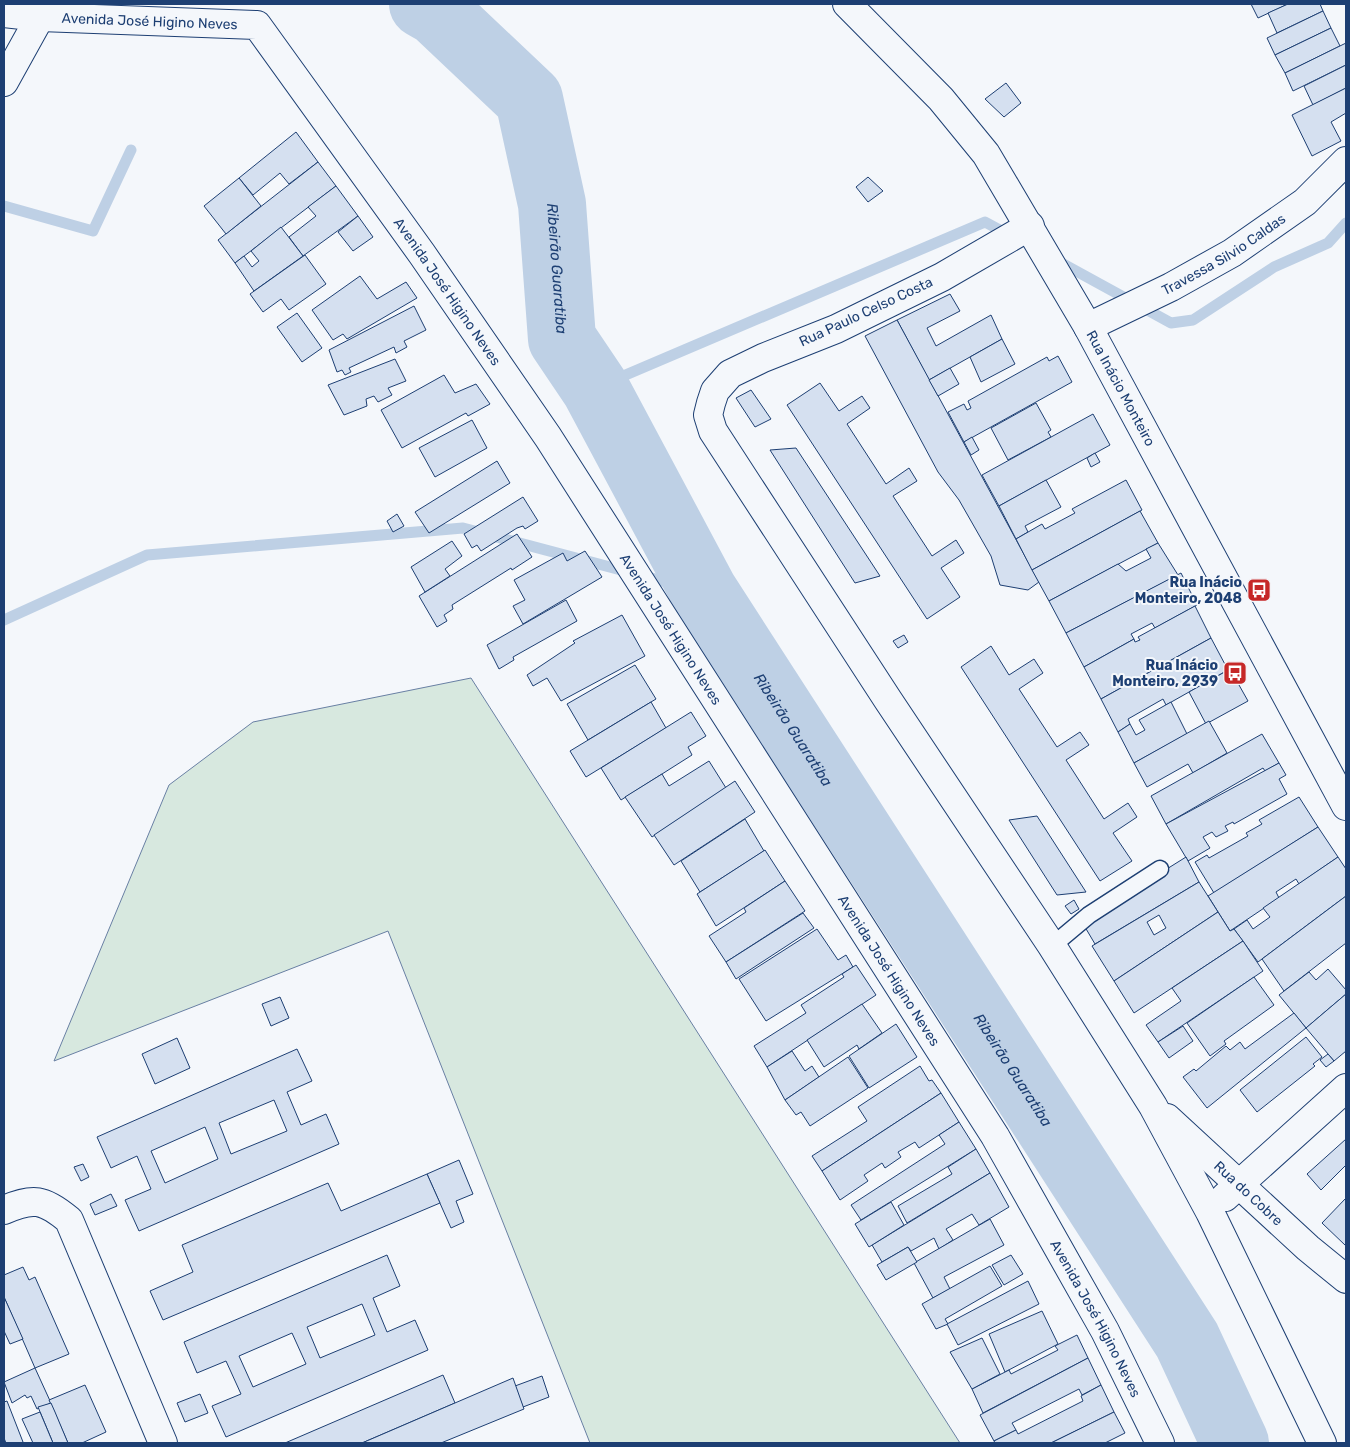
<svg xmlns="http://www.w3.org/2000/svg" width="1350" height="1447" font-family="Rubik,sans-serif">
<rect width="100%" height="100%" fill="#f4f7fb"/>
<path fill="#d7e8df" stroke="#687fa3" d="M471,678L960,1443H590L388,931L54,1061L169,785L253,722Z"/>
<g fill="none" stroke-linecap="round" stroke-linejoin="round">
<g stroke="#bed0e5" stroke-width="11">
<path d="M4,206L93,231L131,150"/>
<path d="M1056,260L1171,323L1193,320L1274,267L1328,243L1346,223"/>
<path d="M595,388L985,222L1011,236"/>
<path d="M4,620L147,555L463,528L704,592"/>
</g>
<path stroke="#bed0e5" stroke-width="68" id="s1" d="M423,4L437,12L529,99L552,204L562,339L595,388L704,592L1187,1340L1235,1443"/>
</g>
<g fill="#d5e0f0" stroke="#1d3f73" fill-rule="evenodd">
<path d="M1251,4H1288L1258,18Z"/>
<path d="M1288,4H1320L1323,11L1277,33L1268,13Z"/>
<path d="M1323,11L1331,28L1275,55L1267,38Z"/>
<path d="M1331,28L1340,46L1285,73L1275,55Z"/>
<path d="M1346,43V65L1293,91L1285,73Z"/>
<path d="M1346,65V88L1313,105L1304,86Z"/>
<path d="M1006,83L1021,103L1004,117L985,99Z"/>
<path d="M1346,88V113L1331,122L1341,141L1312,156L1292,115Z"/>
<path d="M296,132L318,162L289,184L280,173L253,195L239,178Z"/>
<path d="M318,162L336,186L235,263L218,240Z"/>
<path d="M868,177L883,191L868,202L856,187Z"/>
<path d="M239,178L261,206L226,234L204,206Z"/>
<path d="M336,186L358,216L303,256L289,237L316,216L308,207Z"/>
<path d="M358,216L373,237L353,251L338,232Z"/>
<path d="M281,227L303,256L254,291L235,263L244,256L252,267L259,261L251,251Z"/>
<path d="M305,255L326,284L289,310L281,299L263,312L250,294Z"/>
<path d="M360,276L377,299L406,282L417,298L347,339L343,334L333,340L312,310Z"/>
<path d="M950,294L960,311L927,328L936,346L991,315L1002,339L929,380L897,320Z"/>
<path d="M414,306L426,330L404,341L407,347L396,353L394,347L349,368L351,372L345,375L342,370L337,372L329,350Z"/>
<path d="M297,313L322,348L302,362L277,327Z"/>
<path d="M897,320L1039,582L1028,590L1000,585L991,556L959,500L938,472L865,336Z"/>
<path d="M1002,339L1015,364L981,382L970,357Z"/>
<path d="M1058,356L1072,382L964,442L948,412L964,404L967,410L971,408L968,401L1047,357L1049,361Z"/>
<path d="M395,359L406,381L388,388L392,395L378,402L374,396L366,399L367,406L344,415L328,385Z"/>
<path d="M950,368L959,384L938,396L929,380Z"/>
<path d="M444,375L455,393L476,384L490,404L468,416L466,413L402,448L381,410Z"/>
<path d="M820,383L839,411L862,396L870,408L847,424L886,484L909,468L917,481L893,496L932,556L956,540L964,553L941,568L960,597L927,619L787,405Z"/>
<path d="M751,390L771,419L755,427L736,398Z"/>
<path d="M1036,403L1051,430L1048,432L1051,437L1008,460L991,428Z"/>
<path d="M1093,414L1110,445L999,506L982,475Z"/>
<path d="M472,420L487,448L435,477L419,448Z"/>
<path d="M972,437L979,450L971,455L964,442Z"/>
<path d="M796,448L880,576L855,583L770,450Z"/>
<path d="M1095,453L1100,462L1091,467L1087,458Z"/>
<path d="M497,461L510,483L429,533L415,512Z"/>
<path d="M1046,480L1061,507L1025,526L1028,532L1016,539L999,506Z"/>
<path d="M1126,480L1142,510L1032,570L1016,539L1042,524L1045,529L1075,513L1072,509Z"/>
<path d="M523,497L538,521L525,529L523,526L517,528L481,551L477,545L472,548L464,534Z"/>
<path d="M1140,511L1158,543L1049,601L1032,570Z"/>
<path d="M397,514L404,526L393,532L387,521Z"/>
<path d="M517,534L532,557L512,570L511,568L452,605L453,609L444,615L447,621L437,627L419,596Z"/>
<path d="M452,541L462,556L445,569L450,576L425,592L411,567Z"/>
<path d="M1158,543L1178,575L1066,633L1049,601L1118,564L1126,571L1151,558L1146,549Z"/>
<path d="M585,551L602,577L523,624L513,606L525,600L514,580L563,553L567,561Z"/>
<path d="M1181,573L1197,605L1155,628L1152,623L1131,634L1134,639L1084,667L1066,633Z"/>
<path d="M566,600L577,621L513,657L514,660L499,669L487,645Z"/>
<path d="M1195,606L1211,638L1101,699L1084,667L1134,639L1135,642L1140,640L1138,637Z"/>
<path d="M622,615L645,656L561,701L547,678L533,686L527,675L575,643L573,641Z"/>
<path d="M904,635L908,642L898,648L893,641Z"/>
<path d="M1211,638L1228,670L1166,705L1163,699L1128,719L1130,724L1118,732L1101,699Z"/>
<path d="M991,646L1009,675L1034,659L1043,673L1019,689L1057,747L1080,732L1089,745L1066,760L1104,819L1128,803L1137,817L1113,833L1132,861L1100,881L961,667Z"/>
<path d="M635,665L656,699L588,740L567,704Z"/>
<path d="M1230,669L1248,701L1206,724L1189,692Z"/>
<path d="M651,702L666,728L586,777L570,751Z"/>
<path d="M1171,702L1187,734L1134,763L1118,732L1130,724L1136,735L1145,730L1139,720Z"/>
<path d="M691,712L706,736L688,747L692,755L621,800L601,768Z"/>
<path d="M1209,721L1227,753L1193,773L1188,764L1147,787L1134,763Z"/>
<path d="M1262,734L1279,763L1265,771L1263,768L1166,824L1151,796Z"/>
<path d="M709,761L726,788L652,837L625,797L662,774L669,786Z"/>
<path d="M1279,763L1286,775L1279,779L1287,794L1234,824L1233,822L1225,826L1228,831L1216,837L1212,832L1203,837L1210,848L1188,861L1166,824Z"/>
<path d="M735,781L755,812L674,865L654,835Z"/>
<path d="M1299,797L1318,827L1214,893L1195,862L1207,855L1209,858L1248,836L1246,833L1262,824L1259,820Z"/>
<path d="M1037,816L1086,892L1057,895L1009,820Z"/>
<path d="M745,819L764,851L700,892L681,861Z"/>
<path d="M1318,827L1338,857L1299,884L1296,879L1276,892L1279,898L1230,931L1208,896Z"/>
<path d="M765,850L785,881L716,926L697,894Z"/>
<path d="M1186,857L1199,882L1095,944L1082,922Z"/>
<path d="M1338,857L1346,869V896L1258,962L1234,929L1247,920L1253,929L1270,917L1263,908Z"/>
<path d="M785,881L805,911L726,962L709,936L746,912L744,908Z"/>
<path d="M1199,882L1218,912L1114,981L1092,946ZM1159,915L1166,928L1154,935L1147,922Z"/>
<path d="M1346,896V943L1284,991L1262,959Z"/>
<path d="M1074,900L1079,909L1071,914L1065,906Z"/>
<path d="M1218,912L1230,931L1234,929L1243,941L1134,1013L1114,981Z"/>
<path d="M803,913L814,928L736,979L726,962Z"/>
<path d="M817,929L838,960L846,955L853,967L766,1021L739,979Z"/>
<path d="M1243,941L1263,971L1158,1042L1146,1025L1181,1001L1172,988Z"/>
<path d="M856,965L876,995L767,1067L754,1046L806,1013L801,1005L844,977L842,974Z"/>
<path d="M1328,969L1346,990V994L1306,1028L1279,995L1309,972L1316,980Z"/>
<path d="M1254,977L1274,1005L1224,1041L1226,1044L1210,1056L1187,1023Z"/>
<path d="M1346,994V1051L1334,1061L1306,1028Z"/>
<path d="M280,997L289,1018L271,1026L262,1004Z"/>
<path d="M862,1004L882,1033L859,1049L857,1045L824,1067L807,1040Z"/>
<path d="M1294,1013L1306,1028L1207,1108L1183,1077L1194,1069L1196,1071L1226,1046L1230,1050L1240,1042L1245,1049Z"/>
<path d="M896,1024L917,1057L869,1088L849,1056Z"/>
<path d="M1183,1026L1193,1041L1169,1058L1158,1042Z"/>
<path d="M1306,1037L1322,1057L1313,1064L1315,1066L1257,1112L1240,1090Z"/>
<path d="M177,1038L190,1068L155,1084L142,1054Z"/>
<path d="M297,1049L312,1081L287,1092L301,1125L326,1114L339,1144L139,1231L125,1200L151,1189L137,1156L111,1168L97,1137ZM274,1100L287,1131L231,1154L219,1123ZM205,1127L218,1159L165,1183L151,1151Z"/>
<path d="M792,1051L805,1071L812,1066L819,1077L785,1100L767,1067Z"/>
<path d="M1328,1054L1334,1061L1326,1067L1320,1060Z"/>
<path d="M848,1057L868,1088L810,1126L801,1112L796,1115L785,1100Z"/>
<path d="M920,1066L929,1081L932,1080L941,1093L822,1171L812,1156L867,1121L858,1107Z"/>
<path d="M941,1093L959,1122L919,1148L915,1142L898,1152L901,1157L885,1168L882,1163L864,1175L868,1181L840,1200L822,1171Z"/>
<path d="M959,1122L976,1149L861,1220L851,1205L945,1144L939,1135Z"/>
<path d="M1346,1139V1165L1321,1190L1307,1174Z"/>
<path d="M976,1149L990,1173L907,1223L898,1206L952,1174L948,1167Z"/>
<path d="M459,1160L473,1194L456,1201L464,1222L451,1228L427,1174Z"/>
<path d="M83,1164L89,1177L81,1181L74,1167Z"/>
<path d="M990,1173L1009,1207L979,1225L972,1214L946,1229L953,1240L939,1249L934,1238L911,1251L908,1247L882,1262L872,1245Z"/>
<path d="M427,1174L440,1203L163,1320L150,1291L193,1272L182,1245L328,1183L341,1211Z"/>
<path d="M111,1194L117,1206L95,1215L90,1204Z"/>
<path d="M1346,1198V1246L1322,1223Z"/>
<path d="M891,1202L904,1225L869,1247L855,1224Z"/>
<path d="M990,1219L1004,1245L944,1277L950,1289L933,1298L914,1263Z"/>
<path d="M908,1247L917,1262L886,1280L877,1265Z"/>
<path d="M387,1255L400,1286L373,1298L387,1332L415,1320L428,1350L226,1437L212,1406L241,1394L226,1361L197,1373L184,1342ZM362,1304L375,1335L320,1358L307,1327ZM292,1333L306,1364L253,1387L239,1356Z"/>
<path d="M1011,1255L1023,1274L1004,1285L992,1265Z"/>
<path d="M990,1266L1002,1286L945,1319L948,1324L936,1329L922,1304Z"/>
<path d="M23,1267L29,1280L35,1277L69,1354L35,1368L4,1297V1275Z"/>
<path d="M1028,1281L1039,1304L958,1345L947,1324Z"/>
<path d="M4,1297L23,1339L10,1344L4,1331Z"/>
<path d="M1042,1311L1058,1344L1005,1372L989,1334Z"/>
<path d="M1077,1335L1088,1358L983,1413L972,1389L1009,1370L1011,1374L1058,1350L1055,1346Z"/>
<path d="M982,1338L1000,1374L972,1389L950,1352Z"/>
<path d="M1088,1358L1101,1385L1082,1395L1079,1389L1012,1423L1016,1430L994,1441L980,1415Z"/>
<path d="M35,1368L51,1403L37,1409L31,1396L27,1398L25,1395L12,1403L4,1382Z"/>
<path d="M443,1375L455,1403L362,1443H285Z"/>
<path d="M542,1376L549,1397L523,1407L515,1386Z"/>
<path d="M513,1378L524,1409L441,1443H362Z"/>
<path d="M85,1385L106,1432L82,1443H68L49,1400Z"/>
<path d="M1101,1385L1114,1412L1051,1443H995L994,1441L1016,1430L1018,1434L1083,1401L1081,1396Z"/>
<path d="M200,1394L208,1413L185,1422L177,1403Z"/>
<path d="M7,1401L23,1442L21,1443H6L4,1438V1402Z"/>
<path d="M51,1403L55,1412L68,1443H53L38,1407Z"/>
<path d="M40,1412L53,1443H33L22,1419Z"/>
<path d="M1114,1412L1125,1433L1105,1443H1051Z"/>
</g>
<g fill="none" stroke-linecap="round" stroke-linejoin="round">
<g stroke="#1d3f73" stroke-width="19">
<path id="service" d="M1052,946L1089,915L1160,869"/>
</g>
<g stroke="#1d3f73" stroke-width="30">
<g id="minor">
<path id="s2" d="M4,13L40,17L257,25L422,254L548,437L995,1136L1105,1331L1160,1443"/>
<path d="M4,82L40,17"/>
<path d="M1030,226L942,277L836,329L763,358L730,374L715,391L711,403L708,415L713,431L888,700L1052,946L1153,1106L1210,1212L1322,1443"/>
<path id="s3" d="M1088,327L1171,287L1232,253L1305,202L1346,161"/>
<path id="s4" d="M1167,1118L1308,1248L1346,1279"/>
<path d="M1225,1197L1346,1088"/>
<path d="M4,1210C33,1197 44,1199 69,1220L163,1443"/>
</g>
</g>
<g stroke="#1d3f73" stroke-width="30">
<g id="tertiary">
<path id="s5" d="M847,4L941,99L986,154L1088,327L1346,806"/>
</g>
</g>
<use href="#service" stroke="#f4f7fb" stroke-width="16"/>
<use href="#minor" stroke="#f4f7fb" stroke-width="28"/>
<use href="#tertiary" stroke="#f4f7fb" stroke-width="28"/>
</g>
<defs>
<g id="bus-square" transform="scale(1.25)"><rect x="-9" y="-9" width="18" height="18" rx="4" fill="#c62828" stroke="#f4f7fb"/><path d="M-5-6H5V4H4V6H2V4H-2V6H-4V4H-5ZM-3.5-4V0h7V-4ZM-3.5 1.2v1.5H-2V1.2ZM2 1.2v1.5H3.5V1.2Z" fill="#fff"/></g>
</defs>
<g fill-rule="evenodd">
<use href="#bus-square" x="1259" y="590"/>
<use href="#bus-square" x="1235" y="673"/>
</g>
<g text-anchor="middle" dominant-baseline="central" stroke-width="4" stroke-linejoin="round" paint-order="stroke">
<g font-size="14" fill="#1d3f73" stroke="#f4f7fb">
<text stroke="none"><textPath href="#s2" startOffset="146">Avenida José Higino Neves</textPath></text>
<text stroke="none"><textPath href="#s3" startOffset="154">Travessa Silvio Caldas</textPath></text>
<text stroke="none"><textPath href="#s2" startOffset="581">Avenida José Higino Neves</textPath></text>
<text transform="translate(866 312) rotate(-25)">Rua Paulo Celso Costa</text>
<text stroke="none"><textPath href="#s5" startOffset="475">Rua Inácio Monteiro</textPath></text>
<text stroke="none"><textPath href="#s2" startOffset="986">Avenida José Higino Neves</textPath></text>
<text stroke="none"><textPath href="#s2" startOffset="1391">Avenida José Higino Neves</textPath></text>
<text stroke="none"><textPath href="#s4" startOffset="111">Rua do Cobre</textPath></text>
<text stroke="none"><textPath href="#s2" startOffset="1796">Avenida José Higino Neves</textPath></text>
</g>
<g font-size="14" font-weight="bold" fill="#1d3f73" stroke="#f4f7fb" text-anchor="end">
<text x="1242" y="582">Rua Inácio<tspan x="1242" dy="16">Monteiro, 2048</tspan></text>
<text x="1218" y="665">Rua Inácio<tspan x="1218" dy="16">Monteiro, 2939</tspan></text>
</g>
<g font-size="15" font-style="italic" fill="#1d3f73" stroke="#f4f7fb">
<text stroke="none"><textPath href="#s1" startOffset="315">Ribeirão Guaratiba</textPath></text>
<text stroke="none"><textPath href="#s1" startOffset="840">Ribeirão Guaratiba</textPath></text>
<text stroke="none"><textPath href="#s1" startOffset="1245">Ribeirão Guaratiba</textPath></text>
</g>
</g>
<rect width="1350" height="1447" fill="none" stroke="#1d3f73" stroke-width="10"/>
</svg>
